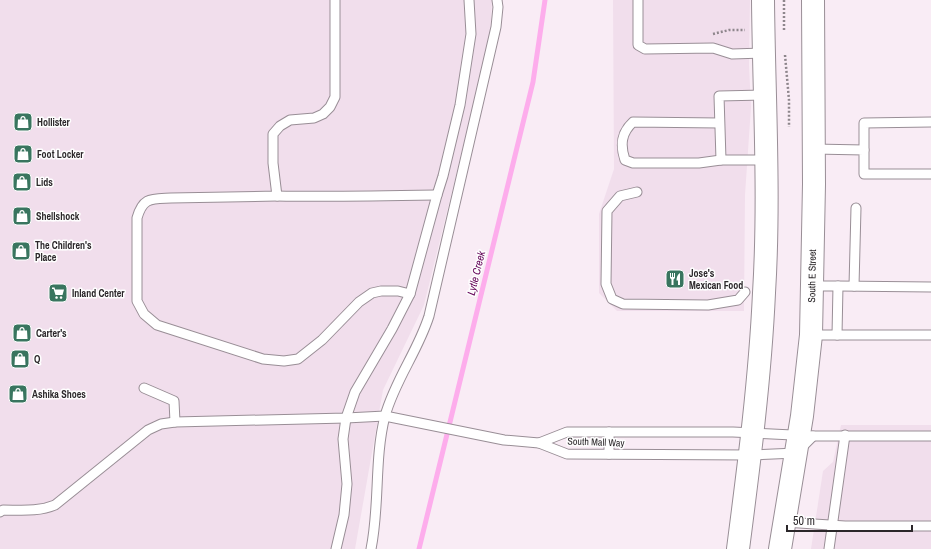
<svg xmlns="http://www.w3.org/2000/svg" width="931" height="549" font-family="'Archivo Narrow',sans-serif">
<rect width="100%" height="100%" fill="#f9ecf5"/>
<g fill="#f1deec">
<path d="M0,0H492L490,37L424,305L383,390L355,549H0Z"/>
<path d="M613,0H750L749,65L751,107L745,195L744,311H617L599,293V214L614,169Z"/>
<path d="M841,425H931V549H811L823,471L833,462Z"/>
</g>
<g fill="none" stroke-linecap="round" stroke-linejoin="round">
<path stroke="#fdadec" stroke-width="5" d="M419,549L533,82L545,0"/>
<g stroke="#998e96" stroke-width="11">
<g id="lane">
<path d="M335,0V97L330,107L323,114L314,118L290,120L280,126L273,134V163L277,196L171,198C151,199 143,197 137,218V301L144,314L157,325L263,359L284,361L298,359L322,340L359,302L372,293L381,291H398L410,294"/>
<path d="M638,0V45L645,49L713,48L732,54L763,53"/>
<path d="M719,123L633,122C621,133 620,145 625,160L633,163H699L721,160H767"/>
<path d="M814,149L864,150V174H931"/>
<path d="M864,150V123L931,122"/>
<path d="M721,160L719,96L765,95"/>
<path d="M637,192L620,196L607,211L606,284L612,299L623,304L708,305L738,300L745,292"/>
<path d="M277,196C330,197 383,196 437,195"/>
<path d="M812,286H838L837,335"/>
<path d="M838,286L931,287"/>
<path d="M854,286L856,208"/>
<path d="M811,335H931"/>
<path d="M144,388L174,401L175,422"/>
<path d="M539,443L567,432H733L813,436H931"/>
<path d="M609,454V432"/>
<path d="M0,512L3,510C21,510 38,512 55,505L148,430L161,424L175,422L346,418L385,416L504,440L539,443L567,454L750,455L796,453L813,436"/>
<path d="M784,522L845,526H931"/>
<path d="M336,549L344,515L347,484L343,439L346,418L355,392L392,329L410,294L437,195L443,176L460,105L471,34L469,0"/>
<path d="M371,549C380,505 374,459 385,416C395,380 418,351 429,316L496,27L498,7L497,0"/>
<path d="M829,549L845,435"/>
</g>
</g>
<g stroke="#998e96" stroke-width="24">
<g id="secondary">
<path d="M738,549C749,464 760,379 764,293C770,195 764,98 763,0"/>
<path d="M780,549L802,416L811,335L814,184L813,0"/>
</g>
</g>
<g stroke="#8e868c" stroke-width="2.5" stroke-dasharray="2 2" stroke-linecap="butt">
<path d="M784,30V0"/>
<path d="M713,34L729,30H745"/>
<path d="M785,55L789,100V127"/>
</g>
<use href="#lane" stroke="#fff" stroke-width="9"/>
<use href="#secondary" stroke="#fff" stroke-width="22"/>
</g>
<defs>
<g id="shop-square" transform="scale(1)"><rect x="-9" y="-9" width="18" height="18" rx="4" fill="#39755f" stroke="#fefefe"/><path d="M-5-2.5h2.3a2.7 3.5 0 0 1 5.4 0H5L5.5 6h-11ZM-1.5-2.5h3a1.5 2.3 0 0 0-3 0Z" fill="#fff"/></g>
<g id="restaurant-square" transform="scale(1)"><rect x="-9" y="-9" width="18" height="18" rx="4" fill="#39755f" stroke="#fefefe"/><path d="M-5-6h1v4h1v-4h1v4h1v-4h1v5L-1.5 .5V6h-2V.5L-5-1ZM5-6V6H3V1.5H1.5Q1.5-4 5-6Z" fill="#fff"/></g>
<g id="supermarket-square" transform="scale(1)"><rect x="-9" y="-9" width="18" height="18" rx="4" fill="#39755f" stroke="#fefefe"/><path d="M-6-5.5h2.5l.6 2H6L4.5 2H-2.5L-4.4-4H-6ZM-1.5 3.2a1.3 1.3 0 1 0 .1 0ZM3 3.2a1.3 1.3 0 1 0 .1 0Z" fill="#fff"/></g>
</defs>
<g fill-rule="evenodd">
<use href="#shop-square" x="23" y="122"/>
<use href="#shop-square" x="23" y="154"/>
<use href="#shop-square" x="22" y="182"/>
<use href="#shop-square" x="22" y="216"/>
<use href="#shop-square" x="21" y="251"/>
<use href="#restaurant-square" x="675" y="279"/>
<use href="#supermarket-square" x="58" y="293"/>
<use href="#shop-square" x="22" y="333"/>
<use href="#shop-square" x="20" y="359"/>
<use href="#shop-square" x="18" y="394"/>
</g>
<g text-anchor="middle" dominant-baseline="central" stroke-width="3" stroke-linejoin="round" paint-order="stroke">
<g font-size="10" font-weight="bold" fill="#2b272a" stroke="#fefefe" text-anchor="start">
<text x="37" y="122">Hollister</text>
<text x="37" y="154">Foot Locker</text>
<text x="36" y="182">Lids</text>
<text x="36" y="216">Shellshock</text>
<text x="35" y="245">The Children's<tspan x="35" dy="12">Place</tspan></text>
<text x="689" y="273">Jose's<tspan x="689" dy="12">Mexican Food</tspan></text>
<text x="72" y="293">Inland Center</text>
<text x="36" y="333">Carter's</text>
<text x="34" y="359">Q</text>
<text x="32" y="394">Ashika Shoes</text>
</g>
<g font-size="10" fill="#2b272a" stroke="#fefefe">
<text transform="translate(812 276) rotate(-89)">South E Street</text>
<text transform="translate(596 442) rotate(2)">South Mall Way</text>
</g>
<g font-size="11" font-style="italic" fill="#640358" stroke="#fefefe">
<text transform="translate(476 273) rotate(-76)">Lytle Creek</text>
</g>
</g>
<path d="M787 525v6h125v-6" fill="none" stroke="#2b272a" stroke-width="2"/>
<text x="793" y="525" font-size="12" fill="#2b272a" stroke="#fefefe" stroke-width="3" paint-order="stroke">50 m</text>
</svg>
